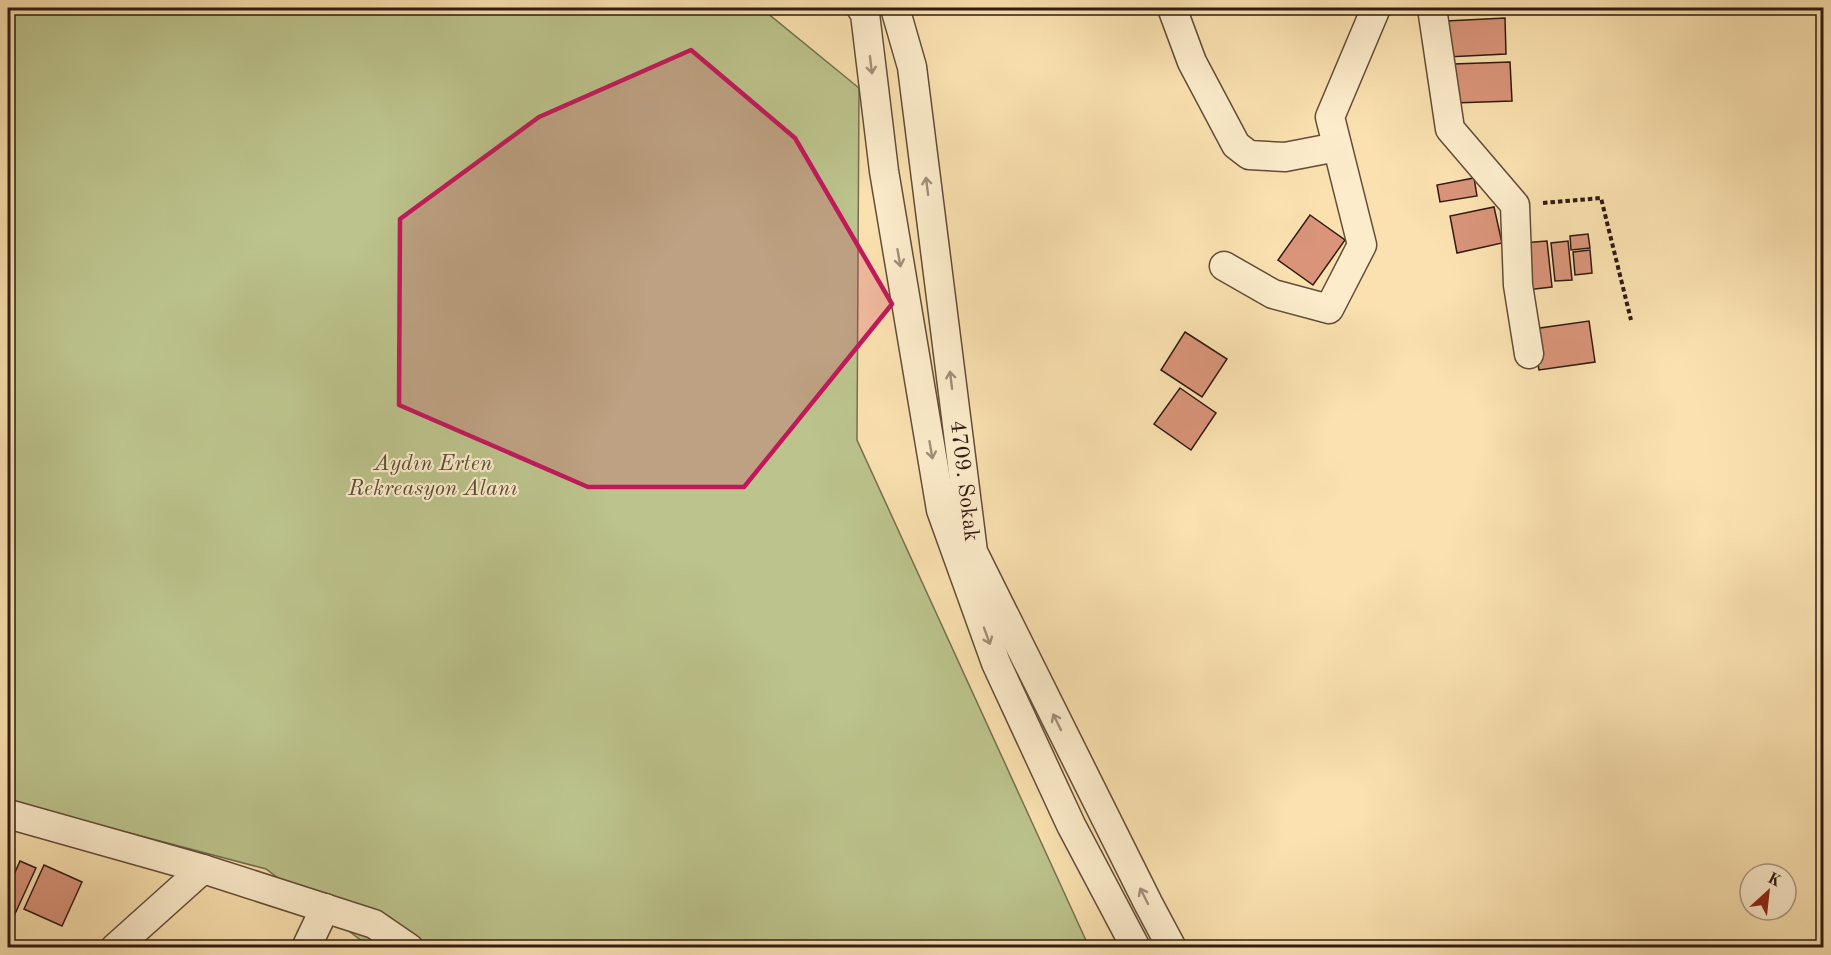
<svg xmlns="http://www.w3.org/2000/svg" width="1831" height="955" font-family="'Old Standard TT',serif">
<rect width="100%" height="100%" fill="#fae1af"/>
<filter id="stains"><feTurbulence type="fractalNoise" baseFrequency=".00333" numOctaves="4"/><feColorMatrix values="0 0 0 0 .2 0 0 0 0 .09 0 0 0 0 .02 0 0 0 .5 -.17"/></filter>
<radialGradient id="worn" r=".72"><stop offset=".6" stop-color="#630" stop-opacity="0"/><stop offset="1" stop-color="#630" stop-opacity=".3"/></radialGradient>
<path fill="#bcc38c" stroke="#766f4f" stroke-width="1.5" d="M8,8H761L859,88L857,440L1089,947H370L266,869L8,801Z"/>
<g fill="#d99479" stroke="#311b12" stroke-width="1.5">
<path d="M1446,8H1517V11L1447,14Z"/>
<path d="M1505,18L1506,54L1447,57L1446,21Z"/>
<path d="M1510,62L1512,101L1454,103L1453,64Z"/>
<path d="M1474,178L1477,196L1440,202L1437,185Z"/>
<path d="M1494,207L1502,243L1457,253L1450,216Z"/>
<path d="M1310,215L1345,240L1313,285L1278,260Z"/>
<path d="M1588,234L1590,248L1571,250L1570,236Z"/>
<path d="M1547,241L1552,287L1526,290L1521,243Z"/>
<path d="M1568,241L1572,280L1555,281L1551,243Z"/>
<path d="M1590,250L1592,273L1575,275L1573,252Z"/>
<path d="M1589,321L1595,362L1539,370L1533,329Z"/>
<path d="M1185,332L1227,359L1202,397L1161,370Z"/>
<path d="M1180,388L1216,413L1191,450L1154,424Z"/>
<path d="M20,861L36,868L14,916L8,913V888Z"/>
<path d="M44,865L82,882L62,926L24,909Z"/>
</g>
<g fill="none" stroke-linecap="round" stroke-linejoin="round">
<g stroke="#634c39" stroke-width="31">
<g id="minor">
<path d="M861,8L865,14L884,171L941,510L996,663L1071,825L1136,948"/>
<path d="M895,8L912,67L973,552L1148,903L1172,948"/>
<path d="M1172,8L1192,62L1236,145L1249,155L1285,157L1337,147"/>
<path d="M1432,8L1450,129L1515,205L1518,285L1529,354"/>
<path d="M1224,266L1273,294L1329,309L1362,245L1330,117L1376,8"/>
<path d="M8,814L203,869"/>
<path d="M115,948L203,869L374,924L409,948"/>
<path d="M306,948L325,908"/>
</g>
</g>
<path stroke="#311b12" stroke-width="4" stroke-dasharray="4.5 3" stroke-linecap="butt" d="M1543,203L1601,198L1631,320"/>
<use href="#minor" stroke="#fceccb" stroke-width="28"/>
</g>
<defs><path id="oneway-shaft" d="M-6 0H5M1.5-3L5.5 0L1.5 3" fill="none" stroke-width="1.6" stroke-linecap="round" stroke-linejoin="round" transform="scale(1.5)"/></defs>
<g stroke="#a18e78">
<use href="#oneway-shaft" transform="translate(871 65) rotate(83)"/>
<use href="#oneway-shaft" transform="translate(927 186) rotate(-97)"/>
<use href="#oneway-shaft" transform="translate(899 258) rotate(80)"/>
<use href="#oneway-shaft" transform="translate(951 380) rotate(-97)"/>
<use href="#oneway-shaft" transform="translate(931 450) rotate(80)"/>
<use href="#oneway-shaft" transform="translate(987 636) rotate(70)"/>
<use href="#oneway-shaft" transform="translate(1057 722) rotate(-116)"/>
<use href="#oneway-shaft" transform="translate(1144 896) rotate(-117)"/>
</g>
<path fill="#c2185b" fill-opacity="0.2" stroke="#c2185b" stroke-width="4.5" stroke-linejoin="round" d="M691,50L795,138L892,304L744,487H588L399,405L400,219L539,117Z"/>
<g text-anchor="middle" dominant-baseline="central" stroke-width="4.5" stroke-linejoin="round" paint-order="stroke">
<g font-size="22" font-style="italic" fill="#5b4d37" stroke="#fceccb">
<text x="433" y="464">Aydın Erten<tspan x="433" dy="25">Rekreasyon Alanı</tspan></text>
</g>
<g font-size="22" fill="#311b12" stroke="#fceccb">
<text transform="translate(964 481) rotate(83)">4709. Sokak</text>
</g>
</g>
<rect width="1831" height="955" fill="none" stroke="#fae1af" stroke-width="30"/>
<rect x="9" y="9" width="1813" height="937" fill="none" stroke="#311b12" stroke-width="3"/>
<rect x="15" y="15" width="1801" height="925" fill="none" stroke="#311b12" stroke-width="1.5"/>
<g transform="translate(1768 892) rotate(27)"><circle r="28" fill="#fceccb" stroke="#ab9881" stroke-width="1.5"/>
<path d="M0-4.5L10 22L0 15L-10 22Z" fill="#8f2418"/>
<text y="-9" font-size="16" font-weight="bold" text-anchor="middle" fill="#311b12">K</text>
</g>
<rect width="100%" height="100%" filter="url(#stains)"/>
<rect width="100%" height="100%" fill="url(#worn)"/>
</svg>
